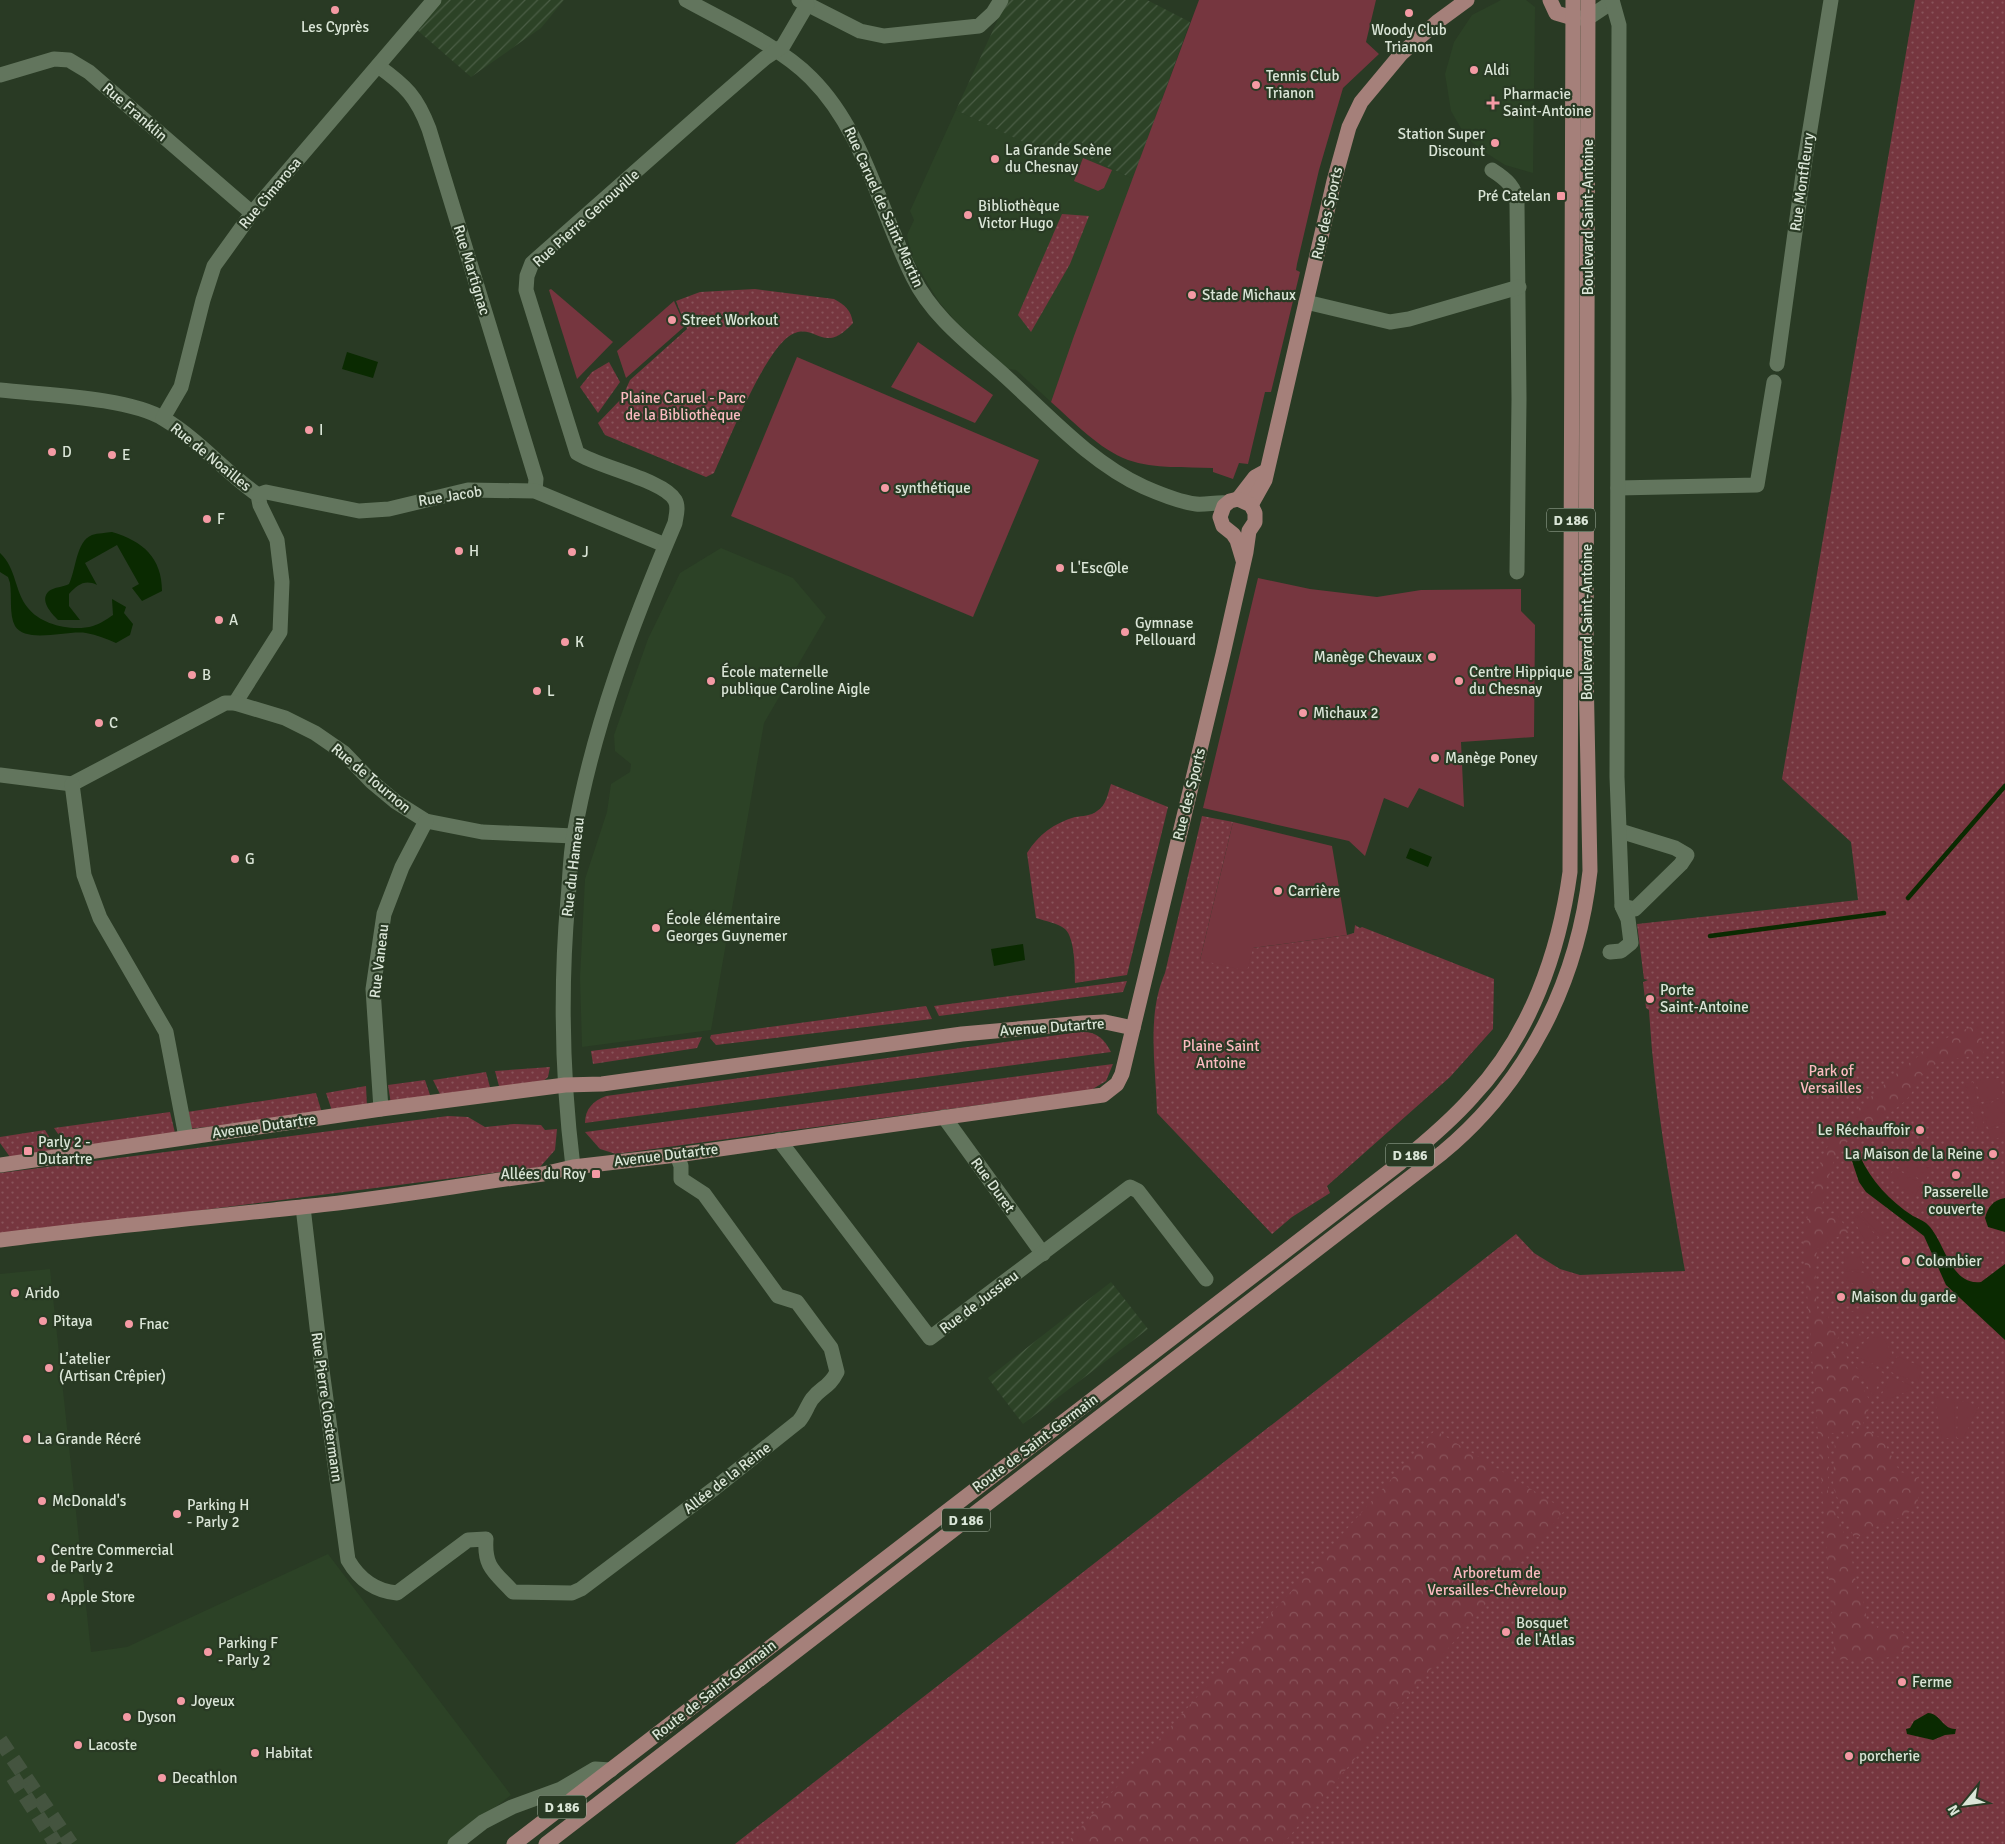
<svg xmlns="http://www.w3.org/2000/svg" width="2005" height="1844" font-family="Signika,sans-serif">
<defs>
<pattern id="industrial-furrows" width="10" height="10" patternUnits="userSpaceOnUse" patternTransform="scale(1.25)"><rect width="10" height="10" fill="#2c4226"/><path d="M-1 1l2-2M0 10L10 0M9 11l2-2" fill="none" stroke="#4a5d45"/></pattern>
<pattern id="grass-dots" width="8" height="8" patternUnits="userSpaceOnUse" patternTransform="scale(1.25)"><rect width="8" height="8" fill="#76363f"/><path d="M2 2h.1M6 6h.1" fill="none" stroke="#89535a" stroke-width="1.8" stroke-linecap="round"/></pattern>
<pattern id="forest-crowns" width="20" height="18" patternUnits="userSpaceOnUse" patternTransform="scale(1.25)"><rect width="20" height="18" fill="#76363f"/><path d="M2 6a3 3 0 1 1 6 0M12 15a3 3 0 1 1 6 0" fill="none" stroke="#89535a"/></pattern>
</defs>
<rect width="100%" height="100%" fill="#293a24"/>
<g fill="#2c4226">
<path d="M1501,0H1526L1535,7L1533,173L1505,165L1480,149L1466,137L1451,111L1445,74L1454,42L1472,15Z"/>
<path d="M956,110L1059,158L1065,146L1133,179L1051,402L1016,370L1008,369L957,323L939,302L911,256L907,235L914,220L910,211Z"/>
<path d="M721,548L793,578L826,617L764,723L711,1030L582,1047L580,978L585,879L607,812L611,784L630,772L631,764L615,751L614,735L648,639L680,573Z"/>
<path d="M50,1269L91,1652L127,1647L328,1554L511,1795L449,1844H0V1274Z"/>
</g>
<g fill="url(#industrial-furrows)">
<path d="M442,0H564L541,28L471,77L416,29Z"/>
<path d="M1007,0H1147L1190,22L1133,179L1065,146L1059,159L956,110Z"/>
<path d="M1111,1282L1148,1329L1023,1424L988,1378Z"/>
</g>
<g fill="url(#grass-dots)">
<path d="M1915,0H2005V1844H735L1516,1234L1534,1253L1560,1269L1580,1275L1685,1271C1670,1185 1654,1098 1649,1010L1646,1008L1643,982L1648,980L1644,979L1637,924L1858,900L1851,842L1782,779Z"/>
<path d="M1062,214L1089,216L1070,264L1031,332L1018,315Z"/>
<path d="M755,289L834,299C845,305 851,310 853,323C824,355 817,325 795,333C768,341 727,445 714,473L706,477L605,435L598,423L622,398L630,380L687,329L676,301L700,292Z"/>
<path d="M609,362L620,382L598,413L580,387L592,372Z"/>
<path d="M1111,784L1168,807L1127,975L1075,983C1075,970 1075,938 1065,929C1058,923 1045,921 1036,918L1027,853C1038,835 1054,823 1075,817C1082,816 1091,816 1097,811C1106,806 1108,793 1111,784Z"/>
<path d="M1202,816L1233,822L1200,960L1253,948L1347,935L1354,933L1355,925L1360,928L1362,927L1494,979L1493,1029L1450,1077L1327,1186L1330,1193L1292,1217L1272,1234L1157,1113C1156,1066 1146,1017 1165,973Z"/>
<path d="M1127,981L1123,992L939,1016L934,1006Z"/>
<path d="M926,1006L932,1019L716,1045L710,1038L711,1035Z"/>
<path d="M1080,1032C1096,1031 1104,1038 1111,1052L585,1123C585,1109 593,1101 606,1096Z"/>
<path d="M702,1037L697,1048L593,1064L591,1051Z"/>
<path d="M1113,1064L1106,1081L1091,1090L616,1154L600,1149L585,1132Z"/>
<path d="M550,1067L548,1077L539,1085L500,1090L495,1071Z"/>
<path d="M486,1072L491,1091L442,1098L433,1080Z"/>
<path d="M425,1080L431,1098L391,1104L388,1085Z"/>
<path d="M366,1086L367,1107L332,1111L326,1093Z"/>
<path d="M316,1093L322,1113L189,1129L187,1112Z"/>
<path d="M170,1112L175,1133L69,1150L54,1128Z"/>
<path d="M448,1116L468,1117L485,1127L514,1124L541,1125L545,1130L557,1129L555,1150L540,1167L0,1236V1173Z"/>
<path d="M45,1130L57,1150L10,1157L0,1143V1137Z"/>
</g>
<g fill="url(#forest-crowns)">
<path d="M1979,1024L1984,1054C1969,1057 1949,1058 1936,1064C1920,1071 1917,1088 1907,1099C1887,1119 1849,1132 1836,1156C1828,1173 1825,1197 1820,1215L1836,1213L1849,1232L1828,1241L1826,1247L1817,1249L1815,1286L1818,1316L1828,1314L1831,1331H1835L1839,1337L1825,1354L1826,1376L1833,1353L1858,1334L1869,1336L1846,1356L1871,1403L1863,1424L1850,1430L1828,1434V1494L1850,1548L1857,1589L1861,1588L1867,1621L1874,1626L1903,1632L1906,1642L1912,1646C1890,1662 1861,1662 1835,1659L1803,1240C1809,1213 1812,1184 1822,1158C1835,1125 1901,1067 1931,1047C1945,1038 1963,1030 1979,1024Z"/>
<path d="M1866,1429L1883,1440L1900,1472L1918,1475C1926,1514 1903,1516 1875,1527C1868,1530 1862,1537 1854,1538L1833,1487L1835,1440Z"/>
<path d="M1435,1430L1565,1510L1283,1844H1066Z"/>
</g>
<g fill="#76363f">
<path d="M1199,0H1376L1366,42L1379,54L1343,88L1319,170L1297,264L1296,270L1300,272L1271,392H1265L1248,464L1239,463L1233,479L1213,472V468C1185,467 1155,469 1128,460C1099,449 1075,423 1051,402L1074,336Z"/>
<path d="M1083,158L1112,170L1104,188L1098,191L1074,181Z"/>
<path d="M551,289L613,342L577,379L549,290Z"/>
<path d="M674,301L685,326L626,378L617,351Z"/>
<path d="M918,342L993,395L975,423L891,387Z"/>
<path d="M797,357L1039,460L973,617L731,516Z"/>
<path d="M1258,578L1310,589L1377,597L1421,590L1521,589V611L1535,625L1534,737L1461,742L1464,807L1419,788L1408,808L1384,798L1365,856L1349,841L1203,808Z"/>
<path d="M1233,822L1332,846L1347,935L1253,948L1247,971L1200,960Z"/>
<path d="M1994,1077V1079L1999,1078L2003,1097L1981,1102L1976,1081Z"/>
<path d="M1973,1082L1978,1103L1971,1105L1965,1084Z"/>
<path d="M2004,1099L2005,1123L1988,1128L1982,1105Z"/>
<path d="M1979,1105L1985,1129L1977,1130L1971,1107Z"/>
<path d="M2005,1126V1136L1991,1140L1988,1130Z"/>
<path d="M1905,1156L1931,1168L1925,1182L1897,1166Z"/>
<path d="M1895,1168L1921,1184L1914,1198L1888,1177Z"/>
<path d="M1865,1210L1890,1231L1881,1236L1860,1214Z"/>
<path d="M1858,1215L1878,1238L1867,1244L1853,1219Z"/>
<path d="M1845,1256H1859L1866,1270L1844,1269Z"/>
<path d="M1845,1271L1868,1273L1879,1294H1861V1288L1845,1279Z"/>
<path d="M1881,1297L1877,1307L1865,1316H1845V1312H1854L1860,1308L1861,1298Z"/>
<path d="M1880,1332L1892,1353L1885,1369L1853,1355Z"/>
<path d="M1897,1356L1922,1367L1918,1383L1891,1372Z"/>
<path d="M1852,1359L1883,1373L1873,1396Z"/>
<path d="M1890,1376L1916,1388L1878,1403Z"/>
<path d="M1934,1394L1955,1401L1954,1438H1942Z"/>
<path d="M1958,1400L1979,1406L1963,1439L1957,1438Z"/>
</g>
<g fill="#0a2a01">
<path d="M347,352L378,362L373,378L342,369Z"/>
<path d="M112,532C143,541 162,558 162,591L142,601L132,588L139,584L117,545L85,563L97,585C85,579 77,585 69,594V606L80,620H58C51,613 39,600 49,591C54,587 64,587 69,584C76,570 76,541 92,535C98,533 106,533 112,532Z"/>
<path d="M0,553C17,569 14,591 28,608C41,625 73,632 93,626C100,624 107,619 113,615L112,599L126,607L124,613L133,624L130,635L116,643C107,639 97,635 86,633C67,630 26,644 15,626C9,615 12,596 10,583L8,577L0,572Z"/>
<path d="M1410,848L1432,857L1428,867L1406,858Z"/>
<path d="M1023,944L1025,960L994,966L991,949Z"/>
<path d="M1860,1156C1871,1181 1890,1201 1913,1216C1917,1218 1922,1220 1926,1223C1945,1239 1949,1286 1981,1282L2005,1264V1340L1946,1285L1924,1236L1866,1192L1859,1182L1852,1161Z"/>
<path d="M2005,1198V1232L1988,1227L1985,1218C1988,1207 1993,1200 2005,1198Z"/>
<path d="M1928,1713C1940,1713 1943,1730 1956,1729L1955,1734L1945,1735L1933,1740L1907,1734L1906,1729L1910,1728L1914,1721Z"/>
</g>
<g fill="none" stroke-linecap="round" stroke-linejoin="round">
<g stroke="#0a2a01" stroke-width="4.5">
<path d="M1908,898L2005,786"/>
<path d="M1710,936L1884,913"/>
</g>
<g stroke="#44543f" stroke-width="15" stroke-dasharray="15 8" stroke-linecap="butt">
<path d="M0,1740L71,1844"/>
<path d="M13,1777L56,1844"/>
</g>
<g stroke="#62755d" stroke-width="15">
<path d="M686,0C724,21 781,47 811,78C865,132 879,210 913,277C933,318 972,346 1005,376C1048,415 1091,463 1144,487C1160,494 1179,502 1196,504C1205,505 1217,502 1227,503"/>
<path d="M799,0L860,31L884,36L979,26L993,13L1001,0"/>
<path d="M1577,18H1588L1612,2"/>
<path d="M378,66C406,86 417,97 429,129L536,479L535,491"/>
<path d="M0,75L54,59L69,60L89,72L252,213"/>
<path d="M1492,170C1506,179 1516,187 1517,204L1519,399L1517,572"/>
<path d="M1306,302L1390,322L1409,319L1519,287"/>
<path d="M1777,364L1805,160L1831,0"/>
<path d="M0,390C43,395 128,397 164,419C199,440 225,472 258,495L260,505L277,540L282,582L280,632L235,703"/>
<path d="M163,418L181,387L203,300L214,266L252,213L434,0"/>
<path d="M1618,488L1757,485L1774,382"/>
<path d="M258,495L266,492L359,511L389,509L468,490L535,491L665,545"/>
<path d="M0,775L72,784"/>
<path d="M72,784L225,703H235L285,718L315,733L344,753L372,782L396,802L426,821L482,832L574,836"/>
<path d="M72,784L84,875L100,918L166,1032L186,1137"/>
<path d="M1620,831L1675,848L1687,855L1681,864L1635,909L1622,906"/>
<path d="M1610,952L1621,951L1631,943L1628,919L1622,906L1617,777L1619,25L1612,0"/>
<path d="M381,1109L373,989L384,914L402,867L426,821"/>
<path d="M944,1117L1043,1254"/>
<path d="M779,1140L930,1338L1130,1187L1138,1191L1206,1279"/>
<path d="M573,1167C562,1077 560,989 568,899C570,878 570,856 574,835C593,727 632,624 675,523C676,516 679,507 675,500C664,480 598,467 577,453L526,290L527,276L532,263L712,104L765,58L783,46L807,5"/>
<path d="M303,1207L322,1370L348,1560C359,1579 374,1591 397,1593L468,1540L486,1539C484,1568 495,1572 513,1592L572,1593L581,1589L715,1488L799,1421C805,1414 807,1406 812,1399C821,1387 829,1388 837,1372L831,1348L797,1302L778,1296L704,1194L681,1179V1166L677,1155"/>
<path d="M455,1844L483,1822L512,1807L561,1789L595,1769L611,1770"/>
</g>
<g stroke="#a5807a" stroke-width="15">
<path d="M1550,0L1556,13L1573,18"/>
<path d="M1238,499L1255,477L1266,471"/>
<path d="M1251,505L1265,480L1334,181L1349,127L1361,102L1401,54L1437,22L1467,0"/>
<path d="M0,1165L381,1109L565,1085L602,1084L962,1034L1083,1023L1105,1022L1133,1028"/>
<path d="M0,1240C103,1227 208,1217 311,1206C389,1198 466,1184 543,1174L573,1167L677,1155L1103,1095L1117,1084L1122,1074L1223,654L1246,552L1249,531L1255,522V513L1251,505L1238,499L1230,501L1224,506L1220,517L1223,526L1233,534L1237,540L1243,560"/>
<path d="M514,1844L1400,1163C1426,1142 1451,1121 1473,1096C1530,1035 1559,953 1570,872L1573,0"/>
<path d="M546,1844L1442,1153C1528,1082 1578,981 1590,871L1586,669L1588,0"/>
</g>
</g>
<g fill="#f49aa4" stroke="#293a24" stroke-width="2">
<circle cx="335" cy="10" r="5"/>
<circle cx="1409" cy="13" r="5"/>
<circle cx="1474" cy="70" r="5"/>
<circle cx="1256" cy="85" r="5"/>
<path d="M1490.5 95.5h5v5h5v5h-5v5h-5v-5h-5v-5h5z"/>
<circle cx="1495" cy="143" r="5"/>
<circle cx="995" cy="159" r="5"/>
<rect x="1556" y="191" width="10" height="10" rx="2.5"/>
<circle cx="968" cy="215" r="5"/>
<circle cx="1192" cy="295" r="5"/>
<circle cx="672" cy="320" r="5"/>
<circle cx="309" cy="430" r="5"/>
<circle cx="52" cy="452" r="5"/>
<circle cx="112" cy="455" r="5"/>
<circle cx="885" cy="488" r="5"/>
<circle cx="207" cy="519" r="5"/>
<circle cx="459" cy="551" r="5"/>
<circle cx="572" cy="552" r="5"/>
<circle cx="1060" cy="568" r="5"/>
<circle cx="219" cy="620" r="5"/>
<circle cx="1125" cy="632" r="5"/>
<circle cx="565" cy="642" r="5"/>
<circle cx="1432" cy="657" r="5"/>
<circle cx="192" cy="675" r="5"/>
<circle cx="711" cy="681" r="5"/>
<circle cx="1459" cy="681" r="5"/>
<circle cx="537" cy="691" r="5"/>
<circle cx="1303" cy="713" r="5"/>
<circle cx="99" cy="723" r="5"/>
<circle cx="1435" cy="758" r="5"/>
<circle cx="235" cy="859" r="5"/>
<circle cx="1278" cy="891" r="5"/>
<circle cx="656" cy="928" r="5"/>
<circle cx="1650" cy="999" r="5"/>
<circle cx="1920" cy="1130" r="5"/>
<rect x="23" y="1146" width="10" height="10" rx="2.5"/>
<circle cx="1993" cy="1154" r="5"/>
<rect x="591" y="1169" width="10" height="10" rx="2.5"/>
<circle cx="1956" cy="1175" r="5"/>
<circle cx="1906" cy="1261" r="5"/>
<circle cx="15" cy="1293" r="5"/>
<circle cx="1841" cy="1297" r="5"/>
<circle cx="43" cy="1321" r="5"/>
<circle cx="129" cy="1324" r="5"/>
<circle cx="49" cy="1368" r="5"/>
<circle cx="27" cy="1439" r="5"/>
<circle cx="42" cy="1501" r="5"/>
<circle cx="177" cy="1514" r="5"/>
<circle cx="41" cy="1559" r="5"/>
<circle cx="51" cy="1597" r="5"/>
<circle cx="1506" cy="1632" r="5"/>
<circle cx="208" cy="1652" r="5"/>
<circle cx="1902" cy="1682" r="5"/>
<circle cx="181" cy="1701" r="5"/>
<circle cx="127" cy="1717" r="5"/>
<circle cx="78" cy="1745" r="5"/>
<circle cx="255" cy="1753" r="5"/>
<circle cx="1849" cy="1756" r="5"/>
<circle cx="162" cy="1778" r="5"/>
</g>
<g text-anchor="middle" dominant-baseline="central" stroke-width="4.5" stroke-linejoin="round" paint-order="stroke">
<g fill="#293a24" stroke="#a5b2a1" stroke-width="1">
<rect x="1547" y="508.5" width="48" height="23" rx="4"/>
<rect x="1386" y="1143.5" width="48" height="23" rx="4"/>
<rect x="942" y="1508.5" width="48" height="23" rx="4"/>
<rect x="538" y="1795.5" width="48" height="23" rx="4"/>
</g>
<g font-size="14" font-weight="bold" fill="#dae5d7">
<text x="1571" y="520">D 186</text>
<text x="1410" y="1155">D 186</text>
<text x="966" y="1520">D 186</text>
<text x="562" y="1807">D 186</text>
</g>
<g font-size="15" fill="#dae5d7" stroke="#293a24" text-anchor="start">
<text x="335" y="27" text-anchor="middle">Les Cyprès</text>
<text x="1409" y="30" text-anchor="middle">Woody Club<tspan x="1409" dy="17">Trianon</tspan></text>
<text x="1484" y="70">Aldi</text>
<text x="1266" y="76">Tennis Club<tspan x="1266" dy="17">Trianon</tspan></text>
<text x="1503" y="94">Pharmacie<tspan x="1503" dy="17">Saint-Antoine</tspan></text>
<text x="1485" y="134" text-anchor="end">Station Super<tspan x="1485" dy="17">Discount</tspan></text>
<text x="1005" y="150">La Grande Scène<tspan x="1005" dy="17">du Chesnay</tspan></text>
<text x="1551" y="196" text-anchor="end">Pré Catelan</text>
<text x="978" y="206">Bibliothèque<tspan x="978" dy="17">Victor Hugo</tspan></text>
<text x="1202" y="295">Stade Michaux</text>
<text x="682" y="320">Street Workout</text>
<text x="319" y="430">I</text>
<text x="62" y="452">D</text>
<text x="122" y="455">E</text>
<text x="895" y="488">synthétique</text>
<text x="217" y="519">F</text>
<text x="469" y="551">H</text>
<text x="582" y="552">J</text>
<text x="1070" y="568">L'Esc@le</text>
<text x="229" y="620">A</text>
<text x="1135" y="623">Gymnase<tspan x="1135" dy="17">Pellouard</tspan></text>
<text x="575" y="642">K</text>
<text x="1422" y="657" text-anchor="end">Manège Chevaux</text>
<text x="721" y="672">École maternelle<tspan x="721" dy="17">publique Caroline Aigle</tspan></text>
<text x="1469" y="672">Centre Hippique<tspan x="1469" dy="17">du Chesnay</tspan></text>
<text x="202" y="675">B</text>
<text x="547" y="691">L</text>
<text x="1313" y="713">Michaux 2</text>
<text x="109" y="723">C</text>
<text x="1445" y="758">Manège Poney</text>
<text x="245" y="859">G</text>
<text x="1288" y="891">Carrière</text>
<text x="666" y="919">École élémentaire<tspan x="666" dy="17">Georges Guynemer</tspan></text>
<text x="1660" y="990">Porte<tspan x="1660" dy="17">Saint-Antoine</tspan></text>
<text x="1910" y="1130" text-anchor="end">Le Réchauffoir</text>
<text x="38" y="1142">Parly 2 -<tspan x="38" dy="17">Dutartre</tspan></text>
<text x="1983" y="1154" text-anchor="end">La Maison de la Reine</text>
<text x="586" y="1174" text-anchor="end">Allées du Roy</text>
<text x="1956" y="1192" text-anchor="middle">Passerelle<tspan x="1956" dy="17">couverte</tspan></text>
<text x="1916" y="1261">Colombier</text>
<text x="25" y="1293">Arido</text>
<text x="1851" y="1297">Maison du garde</text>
<text x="53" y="1321">Pitaya</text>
<text x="139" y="1324">Fnac</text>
<text x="59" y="1359">L’atelier<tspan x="59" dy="17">(Artisan Crêpier)</tspan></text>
<text x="37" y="1439">La Grande Récré</text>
<text x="52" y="1501">McDonald's</text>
<text x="187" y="1505">Parking H<tspan x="187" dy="17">- Parly 2</tspan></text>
<text x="51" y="1550">Centre Commercial<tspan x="51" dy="17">de Parly 2</tspan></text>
<text x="61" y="1597">Apple Store</text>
<text x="1516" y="1623">Bosquet<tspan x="1516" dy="17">de l'Atlas</tspan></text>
<text x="218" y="1643">Parking F<tspan x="218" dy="17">- Parly 2</tspan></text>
<text x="1912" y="1682">Ferme</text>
<text x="191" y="1701">Joyeux</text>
<text x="137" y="1717">Dyson</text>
<text x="88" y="1745">Lacoste</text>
<text x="265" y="1753">Habitat</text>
<text x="1859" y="1756">porcherie</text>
<text x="172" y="1778">Decathlon</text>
</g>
<g font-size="15" fill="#dae5d7" stroke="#293a24">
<text transform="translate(135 112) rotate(41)">Rue Franklin</text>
<text transform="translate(1802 182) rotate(-82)">Rue Montfleury</text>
<text transform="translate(270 193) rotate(-50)">Rue Cimarosa</text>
<text transform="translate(884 207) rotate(66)">Rue Caruel de Saint-Martin</text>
<text transform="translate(1327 213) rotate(-77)">Rue des Sports</text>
<text transform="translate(1588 217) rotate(-90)">Boulevard Saint-Antoine</text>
<text transform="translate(586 218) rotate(-42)">Rue Pierre Genouville</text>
<text transform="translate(472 270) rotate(73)">Rue Martignac</text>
<text transform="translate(211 457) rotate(39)">Rue de Noailles</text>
<text transform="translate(450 496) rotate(-9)">Rue Jacob</text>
<text transform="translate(1587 622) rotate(-90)">Boulevard Saint-Antoine</text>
<text transform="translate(371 778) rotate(40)">Rue de Tournon</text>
<text transform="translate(1189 794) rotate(-76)">Rue des Sports</text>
<text transform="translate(573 867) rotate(-83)">Rue du Hameau</text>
<text transform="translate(379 961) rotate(-83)">Rue Vaneau</text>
<text transform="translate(1052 1027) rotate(-4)">Avenue Dutartre</text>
<text transform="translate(264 1126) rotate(-8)">Avenue Dutartre</text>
<text transform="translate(666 1155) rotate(-7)">Avenue Dutartre</text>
<text transform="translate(993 1185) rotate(54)">Rue Duret</text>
<text transform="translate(979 1302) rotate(-37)">Rue de Jussieu</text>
<text transform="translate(327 1407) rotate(82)">Rue Pierre Clostermann</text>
<text transform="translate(1035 1443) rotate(-37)">Route de Saint-Germain</text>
<text transform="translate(727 1478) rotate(-38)">Allée de la Reine</text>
<text transform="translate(714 1690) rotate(-38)">Route de Saint-Germain</text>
</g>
<g font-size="15" fill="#fcbac0" stroke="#293a24">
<text x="683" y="398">Plaine Caruel - Parc<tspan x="683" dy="17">de la Bibliothèque</tspan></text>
<text x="1221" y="1046">Plaine Saint<tspan x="1221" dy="17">Antoine</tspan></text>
<text x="1831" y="1071">Park of<tspan x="1831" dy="17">Versailles</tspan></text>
<text x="1497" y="1573">Arboretum de<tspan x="1497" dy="17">Versailles-Chèvreloup</tspan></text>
</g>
</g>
<g transform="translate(1965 1804) rotate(241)" stroke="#293a24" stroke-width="4" paint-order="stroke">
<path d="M0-4L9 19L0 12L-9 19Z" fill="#dae5d7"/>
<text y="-8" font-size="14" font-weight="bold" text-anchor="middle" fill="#dae5d7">N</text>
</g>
</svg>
